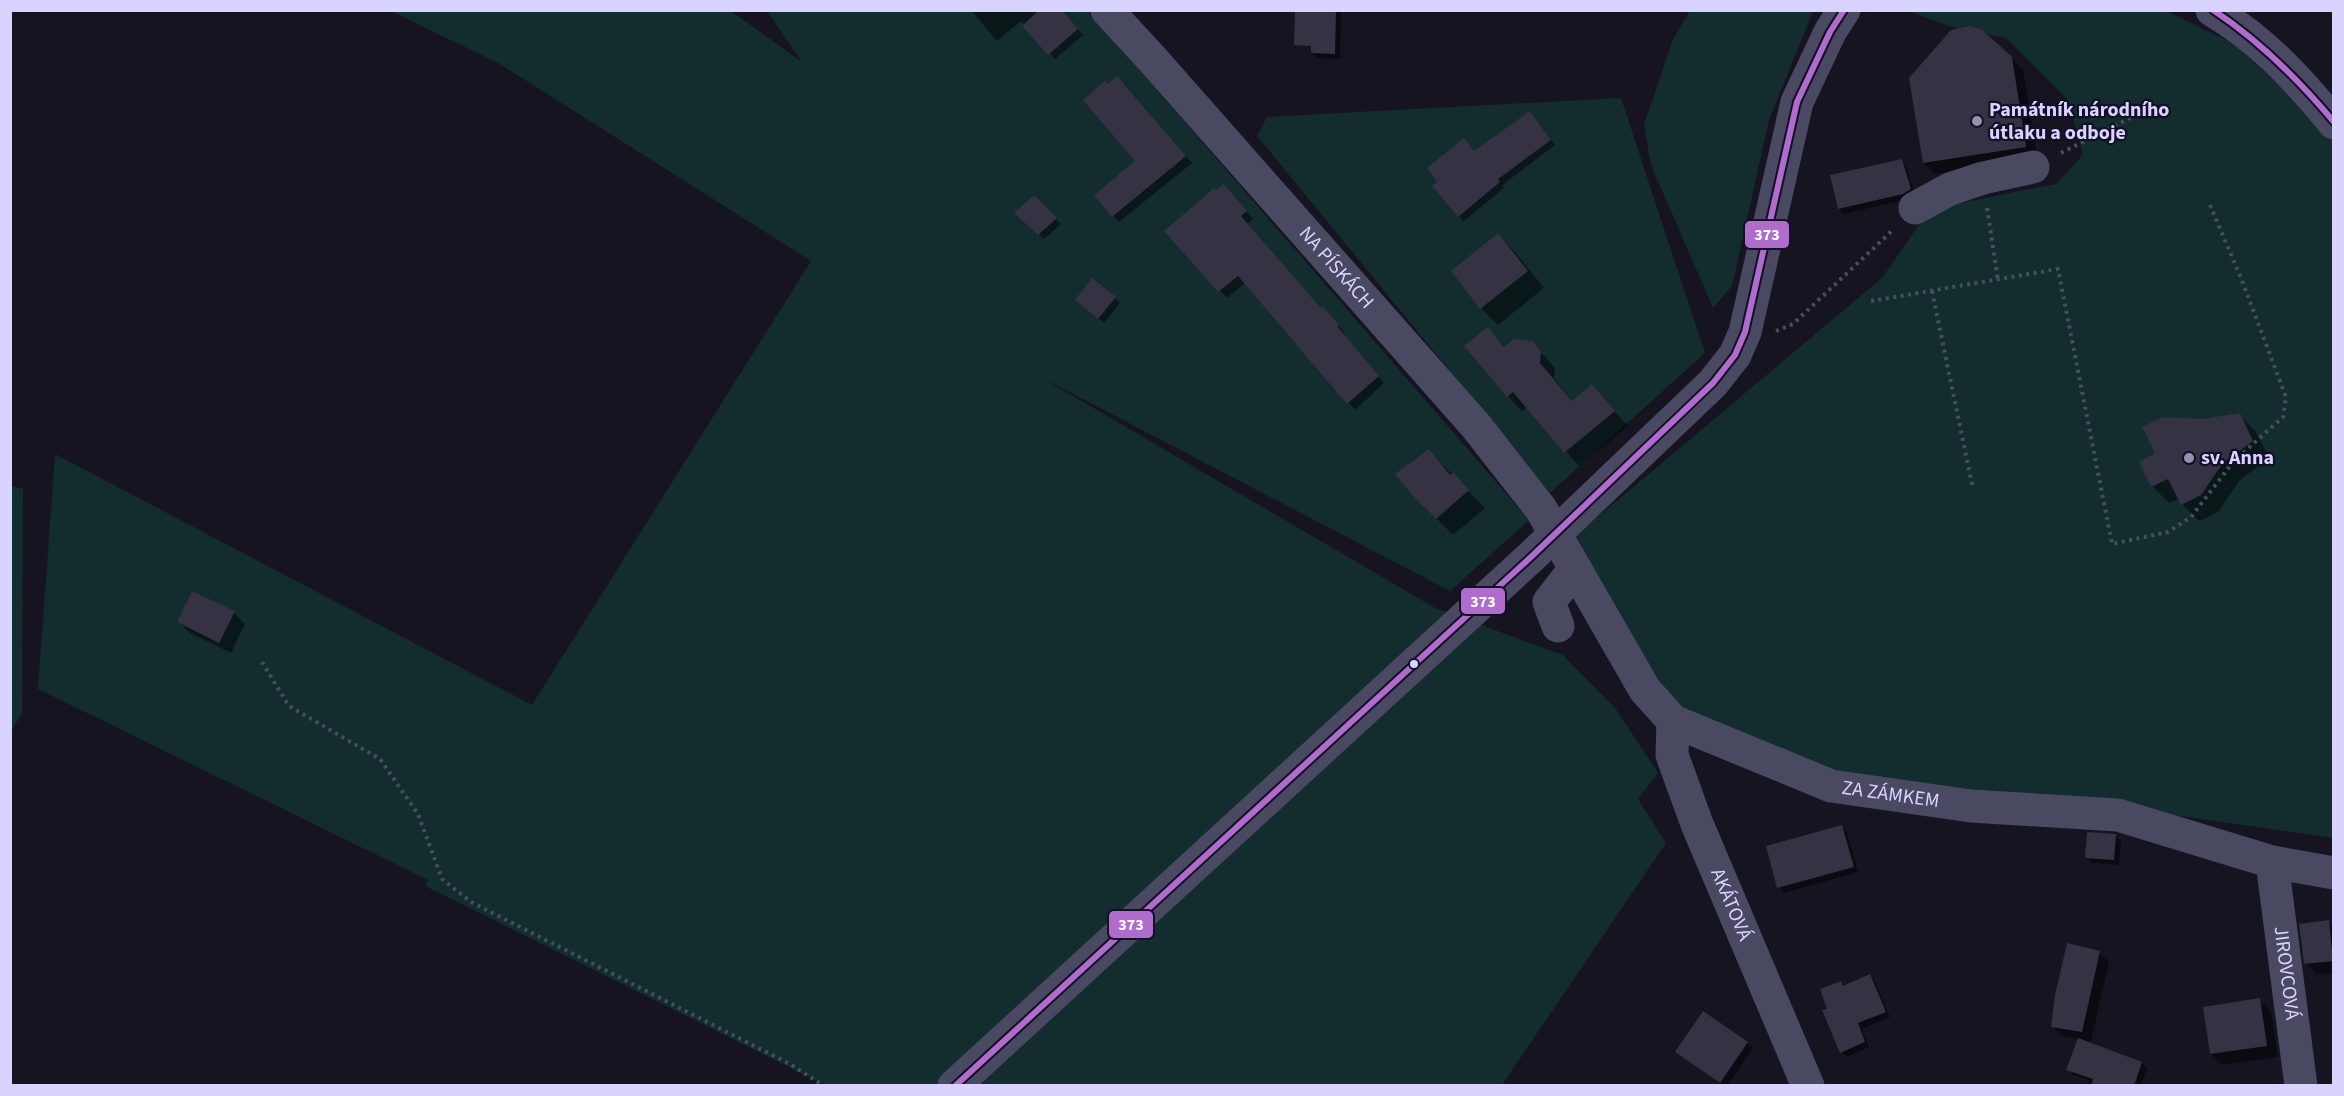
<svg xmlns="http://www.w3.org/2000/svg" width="2344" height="1096" font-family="'Source Sans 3',sans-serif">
<rect width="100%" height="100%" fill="#161421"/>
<g fill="#132c2d">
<path d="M391,11H731L802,62L767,11H1089L1529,520L1450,591L1039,376L1435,608L1563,655L1616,709L1658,773L1638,799L1666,843L1502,1085H825L425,886L428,880L38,689L55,454L532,705L811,261L498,63Z"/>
<path d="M1690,11H1813L1769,120L1732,286L1713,308L1651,165L1644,125L1673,39Z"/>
<path d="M1909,11H2166L2234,44L2326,128L2333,138V838L2188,817L1872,782L1693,724L1649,684L1576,535L1882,278L1930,209L2056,184L2083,155L2068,100L2006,38L1949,26Z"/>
<path d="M1621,98L1705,353L1550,493L1257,136L1267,117Z"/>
<path d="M11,486L23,489L22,713L11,731Z"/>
</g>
<g fill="#0007">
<path d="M971,10H1061L1083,35L1055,59L1021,21L997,41Z"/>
<path d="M1316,10H1341L1340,59L1318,58L1312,53Z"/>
<path d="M2011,58L2023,70L2037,157L1935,174L1924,163Z"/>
<path d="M1124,84L1192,163L1119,222L1096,195L1137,161L1108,86Z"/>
<path d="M1535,118L1555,145L1502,185L1504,188L1464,221L1459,216L1475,153Z"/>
<path d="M1901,160L1906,166L1915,194L1908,199L1844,214L1839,209Z"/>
<path d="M1231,193L1253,219L1247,224L1321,309L1330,315L1344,332L1343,334L1384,383L1355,410L1246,282L1227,298L1167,231Z"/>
<path d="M1034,197L1061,224L1044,239L1016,213Z"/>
<path d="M1498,235L1515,252L1544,288L1498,325L1481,308Z"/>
<path d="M1115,298L1120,303L1104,323L1082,305Z"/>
<path d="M1488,329L1506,348L1532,342L1555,368L1554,378L1573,402L1592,386L1628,426L1579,466L1527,407L1522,411L1508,396L1467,346Z"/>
<path d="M2239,415L2256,432L2269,458L2240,480L2218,512L2199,521L2182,504L2179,499L2169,503L2153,487L2141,462L2157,454L2202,421Z"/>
<path d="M1429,451L1485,508L1453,535L1423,505Z"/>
<path d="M234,613L245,624L231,653L190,633L179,622Z"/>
<path d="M1842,827L1847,832L1858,872L1784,893L1779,887Z"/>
<path d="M2116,836L2121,841L2119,865L2092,863L2087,857Z"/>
<path d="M2328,922L2334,927V973L2317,974L2306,963Z"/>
<path d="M2099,953L2109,962L2091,1041H2080L2142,1063L2147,1068L2141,1086H2087L2089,1080L2073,1075L2068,1069L2079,1039L2062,1036L2053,1027Z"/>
<path d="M1869,976L1875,981L1890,1017L1862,1029L1869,1047L1847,1057L1842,1052L1829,1010L1840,983L1844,987Z"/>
<path d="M2259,1000L2271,1011L2278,1057L2222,1065L2211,1054Z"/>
<path d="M1747,1043L1753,1048L1727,1086H1723L1677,1052Z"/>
</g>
<g fill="#343243">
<path d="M1039,10H1062L1078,29L1048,55L1022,26Z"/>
<path d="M1295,10H1336L1335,54L1311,53V46L1294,45Z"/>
<path d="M1969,26L1981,29L2012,57L2026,147L1923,163L1909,78L1951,30Z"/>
<path d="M1117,76L1186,156L1112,217L1094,195L1135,161L1083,100L1105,81L1108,84Z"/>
<path d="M1530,111L1551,140L1498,179L1500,182L1458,217L1432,186L1437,182L1427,168L1464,138L1474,151Z"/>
<path d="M1902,159L1911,189L1903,194L1838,209L1830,175Z"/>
<path d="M1224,184L1247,211L1241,216L1321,308L1323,306L1339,325L1337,326L1379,376L1347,404L1238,276L1218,292L1164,231L1214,188L1216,190Z"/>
<path d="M1034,195L1057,218L1038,235L1014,213Z"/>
<path d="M1498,233L1528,271L1480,309L1451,271Z"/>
<path d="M1092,278L1116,297L1098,319L1075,300Z"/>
<path d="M1488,327L1504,347L1514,339L1533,341L1541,352L1540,363L1572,401L1592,384L1615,411L1564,453L1513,392L1507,397L1464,346Z"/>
<path d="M2240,413L2253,441L2223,463L2201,495L2181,505L2168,479L2151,487L2139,462L2155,453L2142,427L2163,417L2202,419Z"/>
<path d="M1429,449L1450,475L1454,473L1469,490L1436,519L1425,507L1422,506L1395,474Z"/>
<path d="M192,591L235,611L219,643L177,622Z"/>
<path d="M1842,825L1854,867L1777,888L1766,846Z"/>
<path d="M2087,832L2116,834L2114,860L2085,858Z"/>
<path d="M2329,920L2333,961L2304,964L2299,924Z"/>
<path d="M2067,943L2100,951L2082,1032L2051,1027L2055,995Z"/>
<path d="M1870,974L1886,1012L1858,1023L1865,1042L1840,1053L1822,1010L1827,1009L1820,989L1841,981L1843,986Z"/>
<path d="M2260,998L2267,1046L2210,1054L2203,1007Z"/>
<path d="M1703,1011L1748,1042L1720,1083L1675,1052Z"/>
<path d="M2078,1038L2142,1062L2134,1086H2091L2093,1079L2066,1070Z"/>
</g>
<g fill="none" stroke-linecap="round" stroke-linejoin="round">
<g stroke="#44505f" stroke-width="4" stroke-dasharray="3 4.5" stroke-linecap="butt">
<path d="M2061,153L2146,110"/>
<path d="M1987,208L1998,280"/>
<path d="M1932,291L1973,489"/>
<path d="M1871,301L2058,269L2112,544L2168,532L2191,517L2233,462L2283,417L2286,397L2241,278L2210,205"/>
<path d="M1776,331L1793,324L1894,229"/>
<path d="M262,662L289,706L380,759L418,814L442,879L471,902L790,1064L824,1086"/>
</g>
<g stroke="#4a4962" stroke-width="33">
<path id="s1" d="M1107,10L1153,60L1476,426L1541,509L1645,690L1673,721L1831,786L1971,806L2118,815L2272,862L2334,873"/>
<path d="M2212,10C2261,39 2298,79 2334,123"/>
<path d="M1915,208L1950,189L1983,178L2033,167"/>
<path d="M1558,626L1549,602L1574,570"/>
<path id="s2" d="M1673,721L1672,755L1697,824L1808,1086"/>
<path id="s3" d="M2272,862L2301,1086"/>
<path d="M954,1086L1532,556L1713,383L1735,355L1745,332L1797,102L1830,32L1844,10"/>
</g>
<g stroke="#130f26" stroke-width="10">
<g id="bus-1">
<path d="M2213,10C2260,41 2298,79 2334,122"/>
<path d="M955,1086L1532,556L1713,383L1735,355L1745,332L1797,102L1830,32L1844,10"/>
</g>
</g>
<use href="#bus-1" stroke="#b06ccc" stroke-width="6"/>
</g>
<g fill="#9591b1" stroke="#130f26" stroke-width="2">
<circle cx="1977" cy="121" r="6"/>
<circle cx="2189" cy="458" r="6"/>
</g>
<circle fill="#d9d4ff" stroke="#130f26" stroke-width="2" cx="1414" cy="664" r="5"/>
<g text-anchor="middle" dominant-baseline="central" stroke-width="4.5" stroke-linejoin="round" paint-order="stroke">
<g font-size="20" font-weight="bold" fill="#d9d4ff" stroke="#130f26" text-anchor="start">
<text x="1989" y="110">Památník národního<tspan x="1989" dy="23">útlaku a odboje</tspan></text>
<text x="2201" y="458">sv. Anna</text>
</g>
<g font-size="20" fill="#d9d4ff" stroke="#130f26">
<text stroke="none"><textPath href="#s1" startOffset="345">NA PÍSKÁCH</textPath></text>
<text stroke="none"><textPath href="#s1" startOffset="1143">ZA ZÁMKEM</textPath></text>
<text stroke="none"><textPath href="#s2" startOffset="195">AKÁTOVÁ</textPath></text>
<text stroke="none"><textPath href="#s3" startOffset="112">JIROVCOVÁ</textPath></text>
</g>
</g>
<g stroke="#130f26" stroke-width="2">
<rect x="1744" y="220" width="46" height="29" rx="6" fill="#b06ccc"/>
<rect x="1460" y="587" width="46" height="28" rx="6" fill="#b06ccc"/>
<rect x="1108" y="910" width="46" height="29" rx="6" fill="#b06ccc"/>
</g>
<g font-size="16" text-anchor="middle" font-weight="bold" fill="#fff">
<text x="1767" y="240">373</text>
<text x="1483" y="607">373</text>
<text x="1131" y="930">373</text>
</g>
<rect width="2344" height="1096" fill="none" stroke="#d9d4ff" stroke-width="24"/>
</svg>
